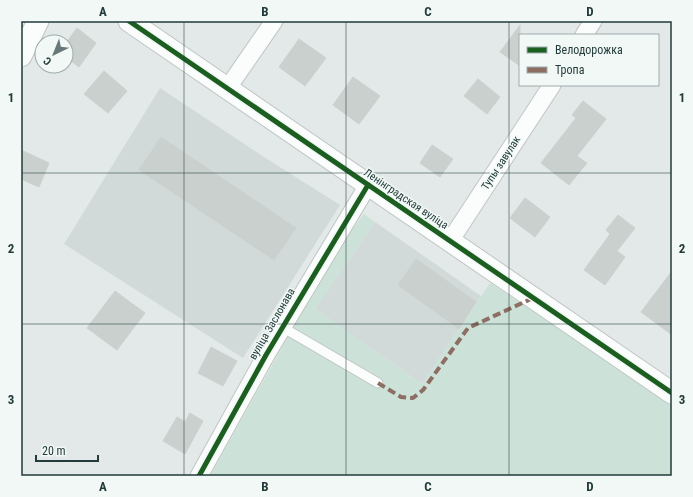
<svg xmlns="http://www.w3.org/2000/svg" width="693" height="497" font-family="'Roboto Condensed',sans-serif">
<rect width="100%" height="100%" fill="#e3e9e8"/>
<g fill="#d1dad8">
<path d="M160,88L264,157L340,205L243,358L64,244Z"/>
<path d="M375,222L481,296L422,384L315,309Z"/>
</g>
<path fill="#cce2d8" d="M364,214L375,222L315,309L422,384L490,283L672,405V476H210L298,319L345,239Z"/>
<g fill="#cad0ce" stroke="#ccd1d0">
<path d="M520,25V66L500,52Z"/>
<path d="M77,28L96,43L79,67L66,57V43Z"/>
<path d="M299,39L326,58L305,86L279,67Z"/>
<path d="M104,71L127,91L108,113L84,94Z"/>
<path d="M353,77L380,96L359,124L333,105Z"/>
<path d="M478,79L500,97L487,114L464,96Z"/>
<path d="M583,101L606,119L577,156L587,163L569,185L541,163L576,118L572,115Z"/>
<path d="M161,137L296,228L274,260L139,170Z"/>
<path d="M432,145L453,159L440,177L420,163Z"/>
<path d="M21,150L49,163L39,187L21,179Z"/>
<path d="M525,198L550,217L535,237L510,218Z"/>
<path d="M618,215L635,228L617,251L625,257L605,285L584,270L610,234L606,230Z"/>
<path d="M416,259L476,302L459,329L398,285Z"/>
<path d="M672,271V335L641,312Z"/>
<path d="M115,291L145,313L117,350L87,328Z"/>
<path d="M211,347L237,361L223,386L198,373Z"/>
<path d="M190,413L203,421L185,454L163,441L177,417L185,422Z"/>
</g>
<g fill="none" stroke-linecap="round" stroke-linejoin="round">
<g stroke="#c0c6c5" stroke-width="11">
<path id="service" d="M282,327L378,383"/>
</g>
<g stroke="#c0c6c5" stroke-width="19">
<g id="minor">
<path d="M584,35L593,21"/>
<path d="M227,89L274,21"/>
<path d="M450,241L552,85"/>
<path d="M199,476L266,355L368,185"/>
</g>
</g>
<g stroke="#c0c6c5" stroke-width="23">
<g id="tertiary">
<path d="M129,21L672,393"/>
<path d="M21,56L38,21"/>
</g>
</g>
<use href="#service" stroke="#fbfcfc" stroke-width="9"/>
<use href="#minor" stroke="#fbfcfc" stroke-width="17"/>
<use href="#tertiary" stroke="#fbfcfc" stroke-width="21"/>
<path stroke="#8d6e63" stroke-width="4" stroke-dasharray="8 4" stroke-linecap="butt" d="M378,383L401,397L413,398L423,390L468,328L533,298"/>
<g stroke="#f1f8f6" stroke-width="8">
<g id="cycleway">
<path d="M129,21L672,393"/>
<path d="M199,476L266,355L368,185"/>
</g>
</g>
<use href="#cycleway" stroke="#1b5e20" stroke-width="5"/>
</g>
<path fill="none" stroke="#223b3a" stroke-width="1" stroke-opacity="0.55" d="M184,21V476M346,21V476M509,21V476M21,173H672M21,324H672"/>
<g text-anchor="middle" dominant-baseline="central" stroke-width="3" stroke-linejoin="round" paint-order="stroke">
<g font-size="11" fill="#223b3a" stroke="#f1f8f6">
<text transform="translate(501 163) rotate(-57)">Тупы завулак</text>
<text transform="translate(406 199) rotate(34)">Ленінградская вуліца</text>
<text transform="translate(272 324) rotate(-60)">вуліца Заслонава</text>
</g>
</g>
<rect width="693" height="497" fill="none" stroke="#f1f8f6" stroke-width="44"/>
<rect x="519" y="34" width="140" height="52" fill="#f1f8f6" stroke="#9eacab"/>
<rect x="527" y="47" width="20" height="6" fill="#1b5e20" stroke="#9eacab"/>
<text x="555" y="54" font-size="12" fill="#223b3a">Велодорожка</text>
<rect x="527" y="67" width="20" height="6" fill="#8d6e63" stroke="#9eacab"/>
<text x="555" y="74" font-size="12" fill="#223b3a">Тропа</text>
<g transform="translate(54 54) rotate(223)"><circle r="19" fill="#f1f8f6" stroke="#9eacab"/>
<path d="M0-3L7 15L0 10L-7 15Z" fill="#667877"/>
<text y="-6" font-size="11" font-weight="bold" text-anchor="middle" fill="#223b3a">С</text>
</g>
<path d="M36 455v6h62v-6" fill="none" stroke="#223b3a" stroke-width="2"/>
<text x="42" y="455" font-size="12" fill="#223b3a" stroke="#f1f8f6" stroke-width="3" paint-order="stroke">20 m</text>
<rect x="22" y="22" width="649" height="453" fill="none" stroke="#223b3a" stroke-width="1.5"/>
<g font-size="13" text-anchor="middle" font-weight="bold" fill="#223b3a">
<text x="103" y="16">A</text>
<text x="265" y="16">B</text>
<text x="428" y="16">C</text>
<text x="590" y="16">D</text>
<text x="11" y="102">1</text>
<text x="682" y="102">1</text>
<text x="11" y="253">2</text>
<text x="682" y="253">2</text>
<text x="11" y="404">3</text>
<text x="682" y="404">3</text>
<text x="103" y="491">A</text>
<text x="265" y="491">B</text>
<text x="428" y="491">C</text>
<text x="590" y="491">D</text>
</g>
</svg>
